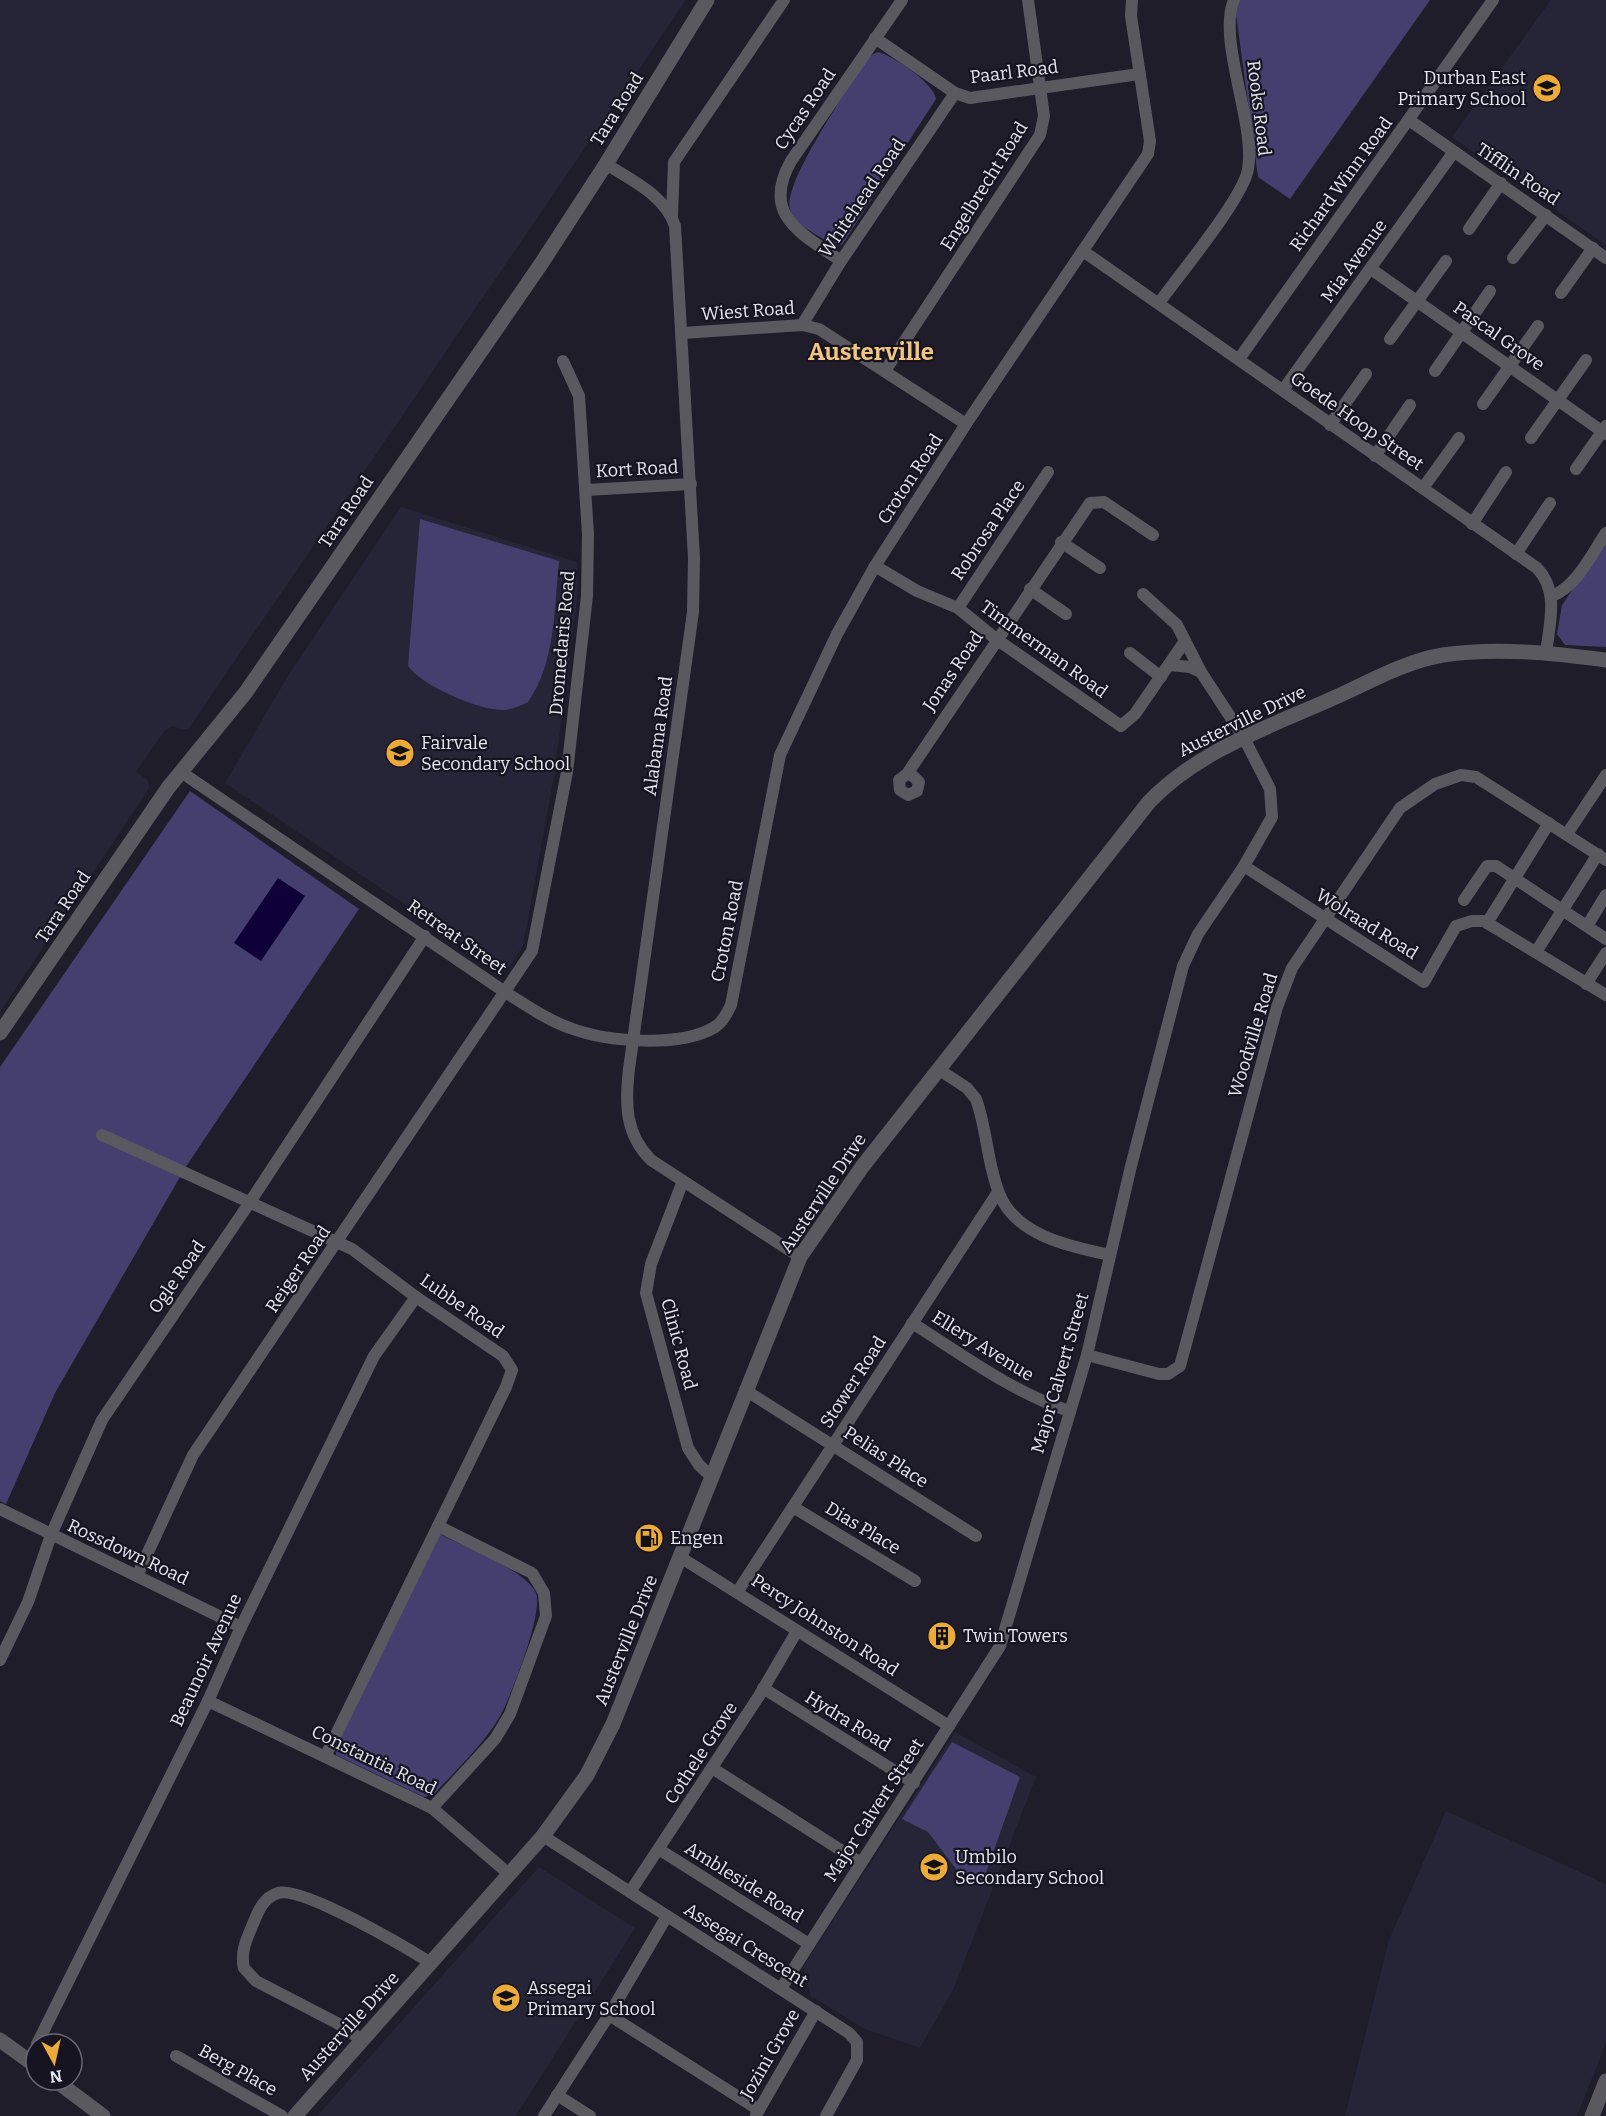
<svg xmlns="http://www.w3.org/2000/svg" width="1606" height="2116" font-family="Bitter,serif">
<rect width="100%" height="100%" fill="#1e1d29"/>
<g fill="#262537">
<path d="M0,0H686L189,728L182,730L173,726L165,730L136,772L148,780L149,788L0,1012Z"/>
<path d="M1551,0H1606V245L1452,137Z"/>
<path d="M401,507L577,562L578,592L554,776L523,946L509,968L498,967L225,783L289,674Z"/>
<path d="M955,1732L1036,1777L953,1990L920,2048L865,2029L811,1996L803,1967Z"/>
<path d="M1446,1811L1606,1884V2043L1577,2116H1345L1389,1940Z"/>
<path d="M539,1867L635,1928L516,2116H317Z"/>
</g>
<g fill="#443f6f">
<path d="M1240,0H1430L1290,199L1258,177L1236,14Z"/>
<path d="M878,52C892,55 935,84 936,99L842,245L835,246C822,237 794,226 790,209C783,183 847,91 862,66L869,56Z"/>
<path d="M420,519L559,561C554,608 556,662 528,702C520,706 513,709 505,710C480,711 422,686 408,666Z"/>
<path d="M1606,540V647L1565,645L1557,634L1562,605Z"/>
<path d="M190,791L359,909L187,1165L55,1393L6,1504L0,1501V1067Z"/>
<path d="M440,1534C464,1547 525,1569 536,1593C544,1612 510,1699 499,1718C482,1746 456,1770 434,1794L424,1797L336,1755V1745Z"/>
<path d="M952,1742L1020,1777L983,1881L962,1877L928,1832L902,1819Z"/>
</g>
<path fill="#100038" d="M278,878L305,896L261,961L234,943Z"/>
<g fill="none" stroke-linecap="round" stroke-linejoin="round">
<g stroke="#59595f" stroke-width="12">
<path d="M875,38L955,93L970,98L1139,74"/>
<path d="M1409,120L1606,258"/>
<path d="M606,164C631,180 666,196 675,226L694,558L693,612L629,1069C625,1104 625,1134 651,1160L800,1257"/>
<path d="M672,216L674,162L784,0"/>
<path d="M1469,229L1501,183"/>
<path d="M1083,251L1537,568C1560,592 1549,624 1546,654"/>
<path d="M1513,258L1546,215"/>
<path d="M841,261C803,234 760,216 791,161L902,0"/>
<path d="M1371,269L1606,434"/>
<path d="M1561,293L1593,248"/>
<path d="M1159,303C1179,275 1244,197 1248,169C1256,124 1217,40 1234,0"/>
<path d="M802,325L841,261L955,93"/>
<path d="M683,333L802,325L819,329L966,424"/>
<path d="M1390,339L1446,261"/>
<path d="M1239,359L1493,0"/>
<path d="M885,371L1040,135L1044,116L1028,0"/>
<path d="M1435,371L1490,291"/>
<path d="M1283,390L1453,153"/>
<path d="M1483,404L1538,326"/>
<path d="M1330,425L1366,374"/>
<path d="M1531,438L1586,360"/>
<path d="M1375,456L1410,405"/>
<path d="M1576,469L1606,426"/>
<path d="M1423,488L1459,438"/>
<path d="M586,490L691,484"/>
<path d="M1472,524L1506,472"/>
<path d="M1061,542L1100,568"/>
<path d="M1516,554L1550,503"/>
<path d="M875,566L917,591L958,608L996,639L1121,726L1135,714L1185,641"/>
<path d="M1030,589L1066,614"/>
<path d="M1552,596C1577,586 1591,555 1606,533"/>
<path d="M958,608L1048,472"/>
<path d="M1130,653L1161,677"/>
<path d="M1169,665L1190,667L1201,672"/>
<path d="M181,772L505,992C526,1005 547,1020 570,1028C607,1042 680,1048 715,1027C723,1022 727,1013 731,1005L780,755L837,634L875,566L966,424L1148,154L1150,141L1131,16L1132,0"/>
<path d="M907,774L912,775L919,782L917,791L908,795L900,790L899,780L907,774L1090,503L1104,502L1153,535"/>
<path d="M1567,834L1606,775"/>
<path d="M1244,866L1424,982L1456,926L1472,921H1484L1606,995"/>
<path d="M1464,900L1487,866H1496L1606,939"/>
<path d="M1487,923L1549,823"/>
<path d="M1587,926L1606,895"/>
<path d="M1536,952L1598,854"/>
<path d="M1586,984L1606,953"/>
<path d="M938,1069L967,1088L976,1099C987,1129 987,1163 999,1193C1015,1236 1072,1247 1110,1255"/>
<path d="M102,1135L352,1249L416,1297L503,1356L512,1370L506,1387L326,1755"/>
<path d="M683,1181L651,1264L646,1293L688,1448L699,1465L712,1477"/>
<path d="M912,1323C963,1355 1012,1392 1069,1411"/>
<path d="M1087,1355L1159,1374H1168L1180,1366L1277,1007L1292,968L1400,808L1435,784L1461,775L1476,777L1606,860"/>
<path d="M745,1390L976,1536"/>
<path d="M793,1507L915,1581"/>
<path d="M0,1509L241,1627"/>
<path d="M680,1557L949,1726"/>
<path d="M137,1576L193,1455L532,951L567,772L587,596L588,534L579,396L563,361"/>
<path d="M738,1591L998,1192"/>
<path d="M0,1660L28,1602L51,1535L102,1420L250,1202L425,936"/>
<path d="M763,1688L914,1783"/>
<path d="M208,1701L432,1808L510,1875"/>
<path d="M712,1768L861,1863"/>
<path d="M432,1808L495,1739L510,1714L546,1616L544,1593L532,1573L438,1526"/>
<path d="M543,1836L849,2033L857,2042V2060L826,2116"/>
<path d="M660,1850L809,1944"/>
<path d="M630,1892L759,1696L797,1631"/>
<path d="M782,1987L1000,1646L1087,1355L1131,1166L1183,966L1198,934L1244,866L1272,817L1270,789L1244,738L1201,672L1177,625L1143,594"/>
<path d="M609,2015L759,2110"/>
<path d="M362,2040L337,2023L256,1981L244,1968C240,1952 247,1938 253,1924C258,1911 264,1897 278,1893C301,1885 407,1948 431,1963"/>
<path d="M37,2044L208,1701L241,1627L374,1356L416,1297"/>
<path d="M176,2056L282,2116"/>
<path d="M557,2095L590,2116"/>
<path d="M756,2115L816,2011"/>
<path d="M544,2116L609,2015L667,1916"/>
</g>
<g stroke="#59595f" stroke-width="15">
<path d="M0,1033L168,788L246,692L541,264L606,164L707,0"/>
<path d="M0,2040L36,2066"/>
<path d="M55,2080L103,2116"/>
<path d="M295,2116L543,1836L587,1775L613,1724L800,1257L862,1167L1149,802C1200,749 1272,726 1338,696C1371,681 1406,661 1443,655C1496,647 1553,653 1606,660"/>
<path d="M1592,2116L1606,2081"/>
</g>
</g>
<defs>
<g id="school-disc" transform="scale(1.5)"><circle r="9.5" fill="#ebaa39" stroke="#151420"/><path d="M0-5L7-2L0 1L-7-2ZM-4 1L0 2.5L4 1V4Q0 6-4 4Z" fill="#111"/></g>
<g id="fuel-disc" transform="scale(1.5)"><circle r="9.5" fill="#ebaa39" stroke="#151420"/><path d="M-5.5-6h7V0h2V4h1.3V-2.5L3-4.5l.8-.8L6-3V5H2.5V1h-1V6h-7ZM-4.2-4.7v3.2H.2V-4.7Z" fill="#111"/></g>
<g id="building-disc" transform="scale(1.5)"><circle r="9.5" fill="#ebaa39" stroke="#151420"/><path d="M-4-6H4V6H1V3H-1V6H-4ZM-2.5-4.3h1.7v1.8h-1.7ZM.8-4.3h1.7v1.8H.8ZM-2.5-1h1.7V.8h-1.7ZM.8-1h1.7V.8H.8Z" fill="#111"/></g>
</defs>
<g fill-rule="evenodd">
<use href="#school-disc" x="1547" y="88"/>
<use href="#school-disc" x="400" y="753"/>
<use href="#fuel-disc" x="649" y="1538"/>
<use href="#building-disc" x="942" y="1636"/>
<use href="#school-disc" x="934" y="1867"/>
<use href="#school-disc" x="506" y="1998"/>
</g>
<g text-anchor="middle" dominant-baseline="central" stroke-width="4.5" stroke-linejoin="round" paint-order="stroke">
<g font-size="18" fill="#e6e6ef" stroke="#151420">
<text transform="translate(1014 72) rotate(-7)">Paarl Road</text>
<text transform="translate(1259 108) rotate(83)">Rooks Road</text>
<text transform="translate(617 109) rotate(-58)">Tara Road</text>
<text transform="translate(805 109) rotate(-56)">Cycas Road</text>
<text transform="translate(1518 174) rotate(34)">Tifflin Road</text>
<text transform="translate(1341 184) rotate(-54)">Richard Winn Road</text>
<text transform="translate(984 186) rotate(-58)">Engelbrecht Road</text>
<text transform="translate(862 198) rotate(-56)">Whitehead Road</text>
<text transform="translate(1354 261) rotate(-54)">Mia Avenue</text>
<text transform="translate(748 311) rotate(-4)">Wiest Road</text>
<text transform="translate(1499 336) rotate(35)">Pascal Grove</text>
<text transform="translate(1357 421) rotate(35)">Goede Hoop Street</text>
<text transform="translate(637 469) rotate(-3)">Kort Road</text>
<text transform="translate(910 479) rotate(-57)">Croton Road</text>
<text transform="translate(346 512) rotate(-56)">Tara Road</text>
<text transform="translate(988 530) rotate(-56)">Robrosa Place</text>
<text transform="translate(562 643) rotate(-85)">Dromedaris Road</text>
<text transform="translate(1044 649) rotate(36)">Timmerman Road</text>
<text transform="translate(953 671) rotate(-56)">Jonas Road</text>
<text transform="translate(1242 721) rotate(-26)">Austerville Drive</text>
<text transform="translate(658 736) rotate(-82)">Alabama Road</text>
<text transform="translate(63 907) rotate(-56)">Tara Road</text>
<text transform="translate(1367 924) rotate(32)">Wolraad Road</text>
<text transform="translate(727 931) rotate(-79)">Croton Road</text>
<text transform="translate(457 937) rotate(35)">Retreat Street</text>
<text transform="translate(1253 1035) rotate(-73)">Woodville Road</text>
<text transform="translate(823 1193) rotate(-56)">Austerville Drive</text>
<text transform="translate(298 1269) rotate(-56)">Reiger Road</text>
<text transform="translate(177 1277) rotate(-55)">Ogle Road</text>
<text transform="translate(462 1306) rotate(35)">Lubbe Road</text>
<text transform="translate(679 1344) rotate(75)">Clinic Road</text>
<text transform="translate(983 1346) rotate(32)">Ellery Avenue</text>
<text transform="translate(1060 1373) rotate(-74)">Major Calvert Street</text>
<text transform="translate(853 1382) rotate(-57)">Stower Road</text>
<text transform="translate(886 1457) rotate(33)">Pelias Place</text>
<text transform="translate(863 1528) rotate(31)">Dias Place</text>
<text transform="translate(128 1552) rotate(25)">Rossdown Road</text>
<text transform="translate(825 1625) rotate(33)">Percy Johnston Road</text>
<text transform="translate(626 1640) rotate(-68)">Austerville Drive</text>
<text transform="translate(206 1660) rotate(-65)">Beaunoir Avenue</text>
<text transform="translate(848 1721) rotate(32)">Hydra Road</text>
<text transform="translate(701 1753) rotate(-57)">Cothele Grove</text>
<text transform="translate(374 1760) rotate(26)">Constantia Road</text>
<text transform="translate(874 1810) rotate(-57)">Major Calvert Street</text>
<text transform="translate(744 1882) rotate(32)">Ambleside Road</text>
<text transform="translate(746 1945) rotate(32)">Assegai Crescent</text>
<text transform="translate(349 2026) rotate(-48)">Austerville Drive</text>
<text transform="translate(770 2054) rotate(-60)">Jozini Grove</text>
<text transform="translate(238 2070) rotate(29)">Berg Place</text>
</g>
<g font-size="18" fill="#e6e6ef" stroke="#151420" text-anchor="start">
<text x="1526" y="78" text-anchor="end">Durban East<tspan x="1526" dy="21">Primary School</tspan></text>
<text x="421" y="743">Fairvale<tspan x="421" dy="21">Secondary School</tspan></text>
<text x="670" y="1538">Engen</text>
<text x="963" y="1636">Twin Towers</text>
<text x="955" y="1857">Umbilo<tspan x="955" dy="21">Secondary School</tspan></text>
<text x="527" y="1988">Assegai<tspan x="527" dy="21">Primary School</tspan></text>
</g>
<g font-size="24" font-weight="bold" fill="#f1c480" stroke="#151420">
<text x="871" y="352">Austerville</text>
</g>
</g>
<g transform="translate(54 2062) rotate(172)"><circle r="28" fill="#151420" stroke="#696873" stroke-width="1.5"/>
<path d="M0-4.5L10 22L0 15L-10 22Z" fill="#ebaa39"/>
<text y="-9" font-size="16" font-weight="bold" text-anchor="middle" fill="#e6e6ef">N</text>
</g>
</svg>
